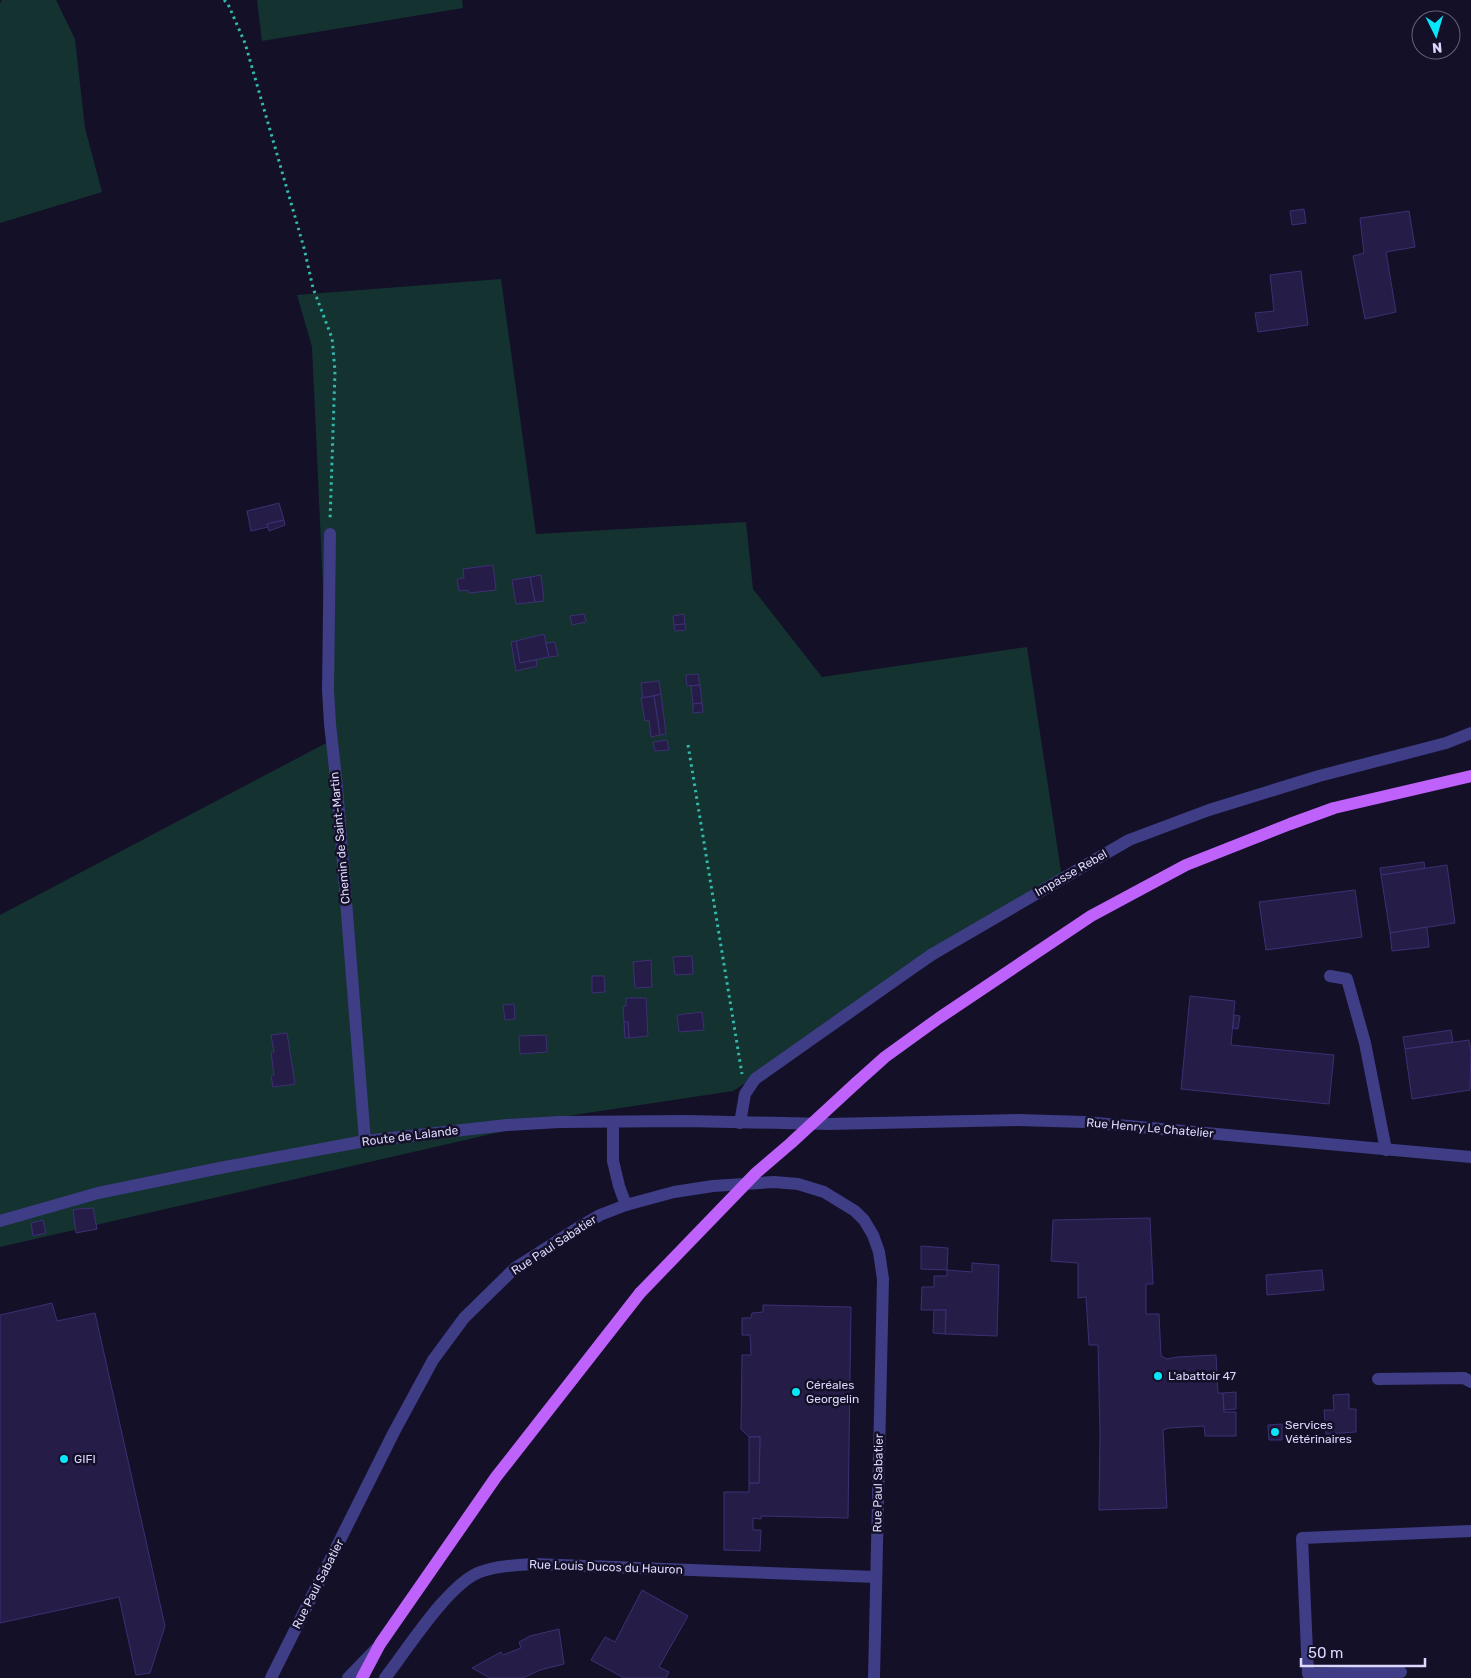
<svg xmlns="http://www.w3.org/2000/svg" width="1471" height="1678" font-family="Rubik,sans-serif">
<rect width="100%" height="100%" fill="#141028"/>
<g fill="#143230">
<path d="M2,0H56L75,39L85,128L102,192L0,223V3Z"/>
<path d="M257,0H462L463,8L262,41Z"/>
<path d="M501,279L536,534L746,522L753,589L822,677L1027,647L1062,878L733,1091L574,1115L0,1247V915L330,741L312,347L297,295Z"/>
</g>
<g fill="#251d48" stroke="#3c3074">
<path d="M1304,209L1306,223L1292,225L1290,211Z"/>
<path d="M1409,211L1415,247L1386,252L1396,312L1365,319L1353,256L1364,253L1360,218Z"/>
<path d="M1301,271L1308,325L1258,332L1255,313L1274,311L1270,275Z"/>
<path d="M279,503L284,520L267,524L268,527L251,531L247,511Z"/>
<path d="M284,520L285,525L269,531L267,524Z"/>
<path d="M493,565L496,590L469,593L468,590L459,591L457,579L464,578L463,569Z"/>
<path d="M541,575L544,601L535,602L530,577Z"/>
<path d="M530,577L535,602L516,604L512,580Z"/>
<path d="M584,614L586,622L572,625L570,616Z"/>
<path d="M684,614L685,624L674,625L673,616Z"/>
<path d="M685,624L686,630L675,631L674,625Z"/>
<path d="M544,634L549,657L520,663L516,641Z"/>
<path d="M516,641L520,663L536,660L537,666L516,671L511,642Z"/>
<path d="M555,642L558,656L549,657L546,643Z"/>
<path d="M698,674L700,685L687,686L686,675Z"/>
<path d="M659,681L661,694L643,698L641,683Z"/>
<path d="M700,685L702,703L693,704L691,686Z"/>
<path d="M661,694L666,734L660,735L654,696Z"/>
<path d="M654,696L660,735L651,737L649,720L645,721L641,698Z"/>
<path d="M702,703L703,712L693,713V704Z"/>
<path d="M667,740L669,750L655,751L653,742Z"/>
<path d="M1424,862L1425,869L1381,875L1380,868Z"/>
<path d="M1447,865L1455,923L1390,933L1381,875Z"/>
<path d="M1355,890L1362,937L1266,950L1259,902Z"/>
<path d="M1427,927L1429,947L1392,951L1390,933Z"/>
<path d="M692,956L693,974L675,975L673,957Z"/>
<path d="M651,960L652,987L635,988L633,962Z"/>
<path d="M592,976H604L605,992L592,993Z"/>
<path d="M1190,996L1235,1001L1231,1045L1334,1055L1329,1104L1181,1089Z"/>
<path d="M626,998H646L648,1036L629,1038L628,1022H624L623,1007L626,1006Z"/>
<path d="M514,1004L515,1019L505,1020L503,1005Z"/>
<path d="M702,1012L704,1030L679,1032L677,1015Z"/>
<path d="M1234,1015L1240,1016L1238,1029L1233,1028Z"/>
<path d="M624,1022H628L629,1038H625Z"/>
<path d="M1451,1030L1453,1042L1405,1049L1403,1037Z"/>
<path d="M287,1033L295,1084L273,1087L271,1076L274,1075L271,1052H274L271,1035Z"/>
<path d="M546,1035L547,1052L520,1054L519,1036Z"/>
<path d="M1469,1040L1471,1052L1470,1090L1412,1099L1405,1049Z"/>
<path d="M83,1208L84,1209L93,1208L97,1229L76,1233L73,1210Z"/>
<path d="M1150,1218L1153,1284H1146V1314H1159L1161,1356L1167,1359L1177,1357L1216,1355L1218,1393H1223L1224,1412H1236V1436H1205L1204,1426L1169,1428L1163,1430L1167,1508L1099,1510L1100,1433L1098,1345H1089L1086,1297L1078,1298V1263L1051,1261L1053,1220Z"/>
<path d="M43,1220L46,1233L33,1236L31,1223Z"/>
<path d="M921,1246L948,1248L947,1270L921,1269Z"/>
<path d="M972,1263L999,1265L997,1336L945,1334L946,1310H921L922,1287H934V1276H947V1270L972,1272Z"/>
<path d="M1322,1270L1324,1290L1267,1295L1266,1275Z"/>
<path d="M52,1303L57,1321L95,1313L165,1626L150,1673L136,1675L119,1597L0,1623V1315Z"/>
<path d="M763,1305L851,1307L848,1518L761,1516V1519L753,1518V1530H761L760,1551L724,1550V1492H749V1483H759L760,1437H749L741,1429L742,1355H751L750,1335H742V1318H751L752,1313L763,1312Z"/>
<path d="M934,1310H946L945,1334L933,1333Z"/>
<path d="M1236,1392V1409L1224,1410L1223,1393Z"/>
<path d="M1349,1394V1409H1356V1432L1326,1434L1324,1410H1334L1333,1395Z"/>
<path d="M1282,1424V1440H1269L1268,1425Z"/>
<path d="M749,1437H760L759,1483H749Z"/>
<path d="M642,1590L688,1616L659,1667L669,1672L666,1678H624L591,1660L605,1637L615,1642Z"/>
<path d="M559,1629L564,1664L540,1670L523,1678H490L472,1668L501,1652L503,1655L521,1648L519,1642L530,1636Z"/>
</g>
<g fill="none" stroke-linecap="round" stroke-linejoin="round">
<g stroke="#33b8ad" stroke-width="3" stroke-dasharray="2.5 4" stroke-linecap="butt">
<path d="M224,0L228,4L245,43L304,248L313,288L332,338L335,371L330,521"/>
<path d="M688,745L742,1074"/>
</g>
<g stroke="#3e3d86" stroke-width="12">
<path d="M330,534L328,690L330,724L337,787L365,1141"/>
<path d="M1330,976L1347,979L1365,1043L1386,1150"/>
<path d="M613,1122V1161L619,1186L626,1205"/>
<path d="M740,1123L745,1094L755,1079L931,955L1129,840L1209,810L1319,776L1446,743L1471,733"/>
<path d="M0,1221L98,1193L225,1167L365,1141L507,1125L559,1122L686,1121L828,1124L1018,1120L1085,1122L1471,1157"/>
<path d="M1378,1379L1464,1378L1471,1382"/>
<path d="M1401,1672L1308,1674L1302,1538L1471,1531"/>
<path d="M271,1678L394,1432L433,1360L464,1318L515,1268L576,1229L600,1215L626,1205L674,1192L713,1186L774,1182L798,1184L824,1192L855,1211L864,1220L873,1235L879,1252L883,1279L874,1678"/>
<path d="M348,1678L377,1648"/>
<path d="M385,1678C407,1650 448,1584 480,1572C497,1566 516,1565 534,1564L876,1577"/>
</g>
<g stroke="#bf62fb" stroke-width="12">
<path d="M856,1083L885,1057L939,1018L1091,916L1186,865L1290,824L1334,808L1471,776"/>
<path d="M362,1678L380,1644L496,1477L640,1293"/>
</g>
<path stroke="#bf62fb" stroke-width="12" d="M640,1293L756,1173L791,1143L856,1083"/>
</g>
<g fill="#09e5f9" stroke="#141028" stroke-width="2">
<circle cx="1158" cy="1376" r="5"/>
<circle cx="796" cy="1392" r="5"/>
<circle cx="1275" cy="1432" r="5"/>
<circle cx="64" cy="1459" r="5"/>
</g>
<g text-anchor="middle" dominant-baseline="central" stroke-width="5" stroke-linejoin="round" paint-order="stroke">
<g font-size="12" fill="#dcd8fe" stroke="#141028">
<text transform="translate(340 838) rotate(-95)">Chemin de Saint-Martin</text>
<text transform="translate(1071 873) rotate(-30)">Impasse Rebel</text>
<text transform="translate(1150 1128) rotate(5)">Rue Henry Le Chatelier</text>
<text transform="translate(410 1136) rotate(-7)">Route de Lalande</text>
<text transform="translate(554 1245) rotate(-33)">Rue Paul Sabatier</text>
<text transform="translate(878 1483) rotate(-89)">Rue Paul Sabatier</text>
<text transform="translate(606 1567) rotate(2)">Rue Louis Ducos du Hauron</text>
<text transform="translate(318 1584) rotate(-63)">Rue Paul Sabatier</text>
</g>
<g font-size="12" fill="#dcd8fe" stroke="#141028" text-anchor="start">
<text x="1168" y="1376">L'abattoir 47</text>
<text x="806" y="1385">Céréales<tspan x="806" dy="14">Georgelin</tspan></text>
<text x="1285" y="1425">Services<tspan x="1285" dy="14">Vétérinaires</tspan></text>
<text x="74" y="1459">GIFI</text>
</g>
</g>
<g transform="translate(1436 35) rotate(175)"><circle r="24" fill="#141028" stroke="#64607e"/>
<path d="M0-4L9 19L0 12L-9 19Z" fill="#09e5f9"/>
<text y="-8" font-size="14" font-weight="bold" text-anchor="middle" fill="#dcd8fe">N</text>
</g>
<path d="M1301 1658v8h124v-8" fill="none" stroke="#dcd8fe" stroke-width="2.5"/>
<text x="1308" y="1658" font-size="15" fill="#dcd8fe" stroke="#141028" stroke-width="4" paint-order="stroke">50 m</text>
</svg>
